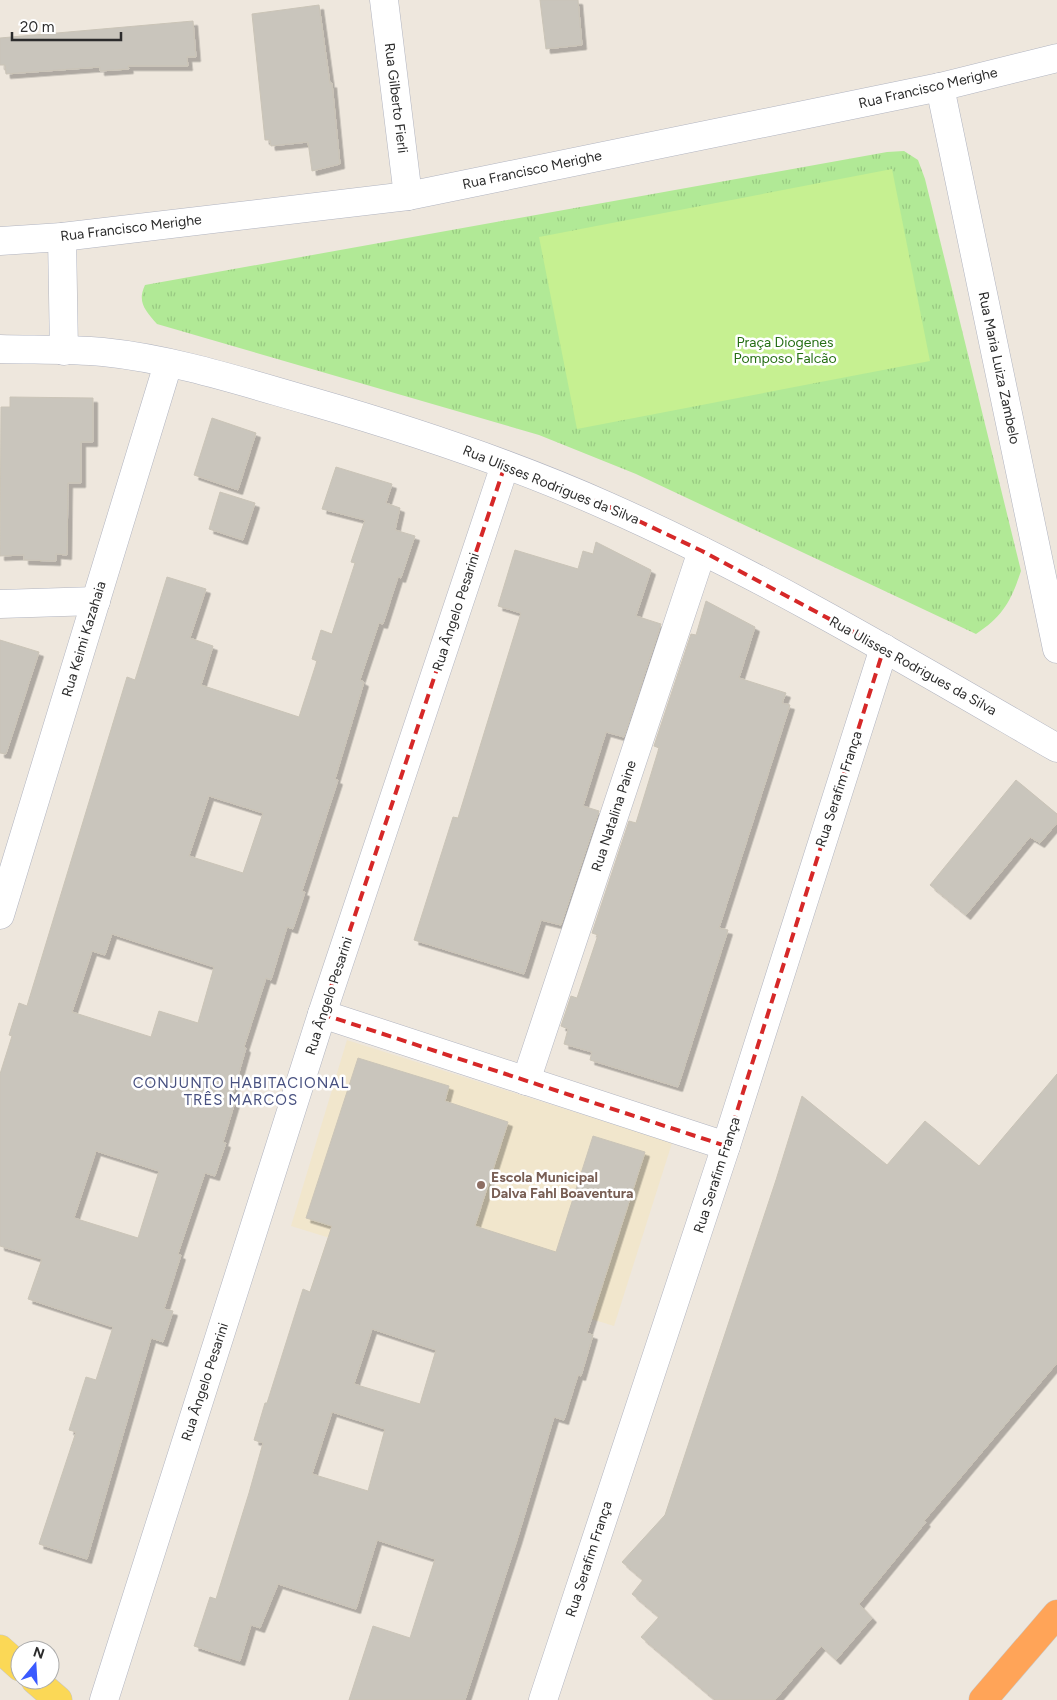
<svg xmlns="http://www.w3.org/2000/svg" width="1057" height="1700" font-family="Figtree,sans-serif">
<defs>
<pattern id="park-tufts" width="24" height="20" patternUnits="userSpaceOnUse" patternTransform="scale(1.25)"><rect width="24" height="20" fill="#b1e996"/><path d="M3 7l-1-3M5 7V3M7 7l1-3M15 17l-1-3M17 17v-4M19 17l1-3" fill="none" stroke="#98c881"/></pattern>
<filter id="shadow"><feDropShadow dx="4.5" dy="4.5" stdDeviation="0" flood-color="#0004"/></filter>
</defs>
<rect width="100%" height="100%" fill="#eee7dd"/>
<path fill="#f1e6cc" d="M347,1040L672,1143L614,1326L291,1226Z"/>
<path fill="url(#park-tufts)" d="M904,151L918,160L925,179L1021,571C1011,601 1003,616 976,634L636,474L539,435L157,324C145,310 137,302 145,285L887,152Z"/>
<path fill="#c6f091" d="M892,169L930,361L577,429L539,237Z"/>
<g fill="#c9c5bc" stroke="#cac4b7" fill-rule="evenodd" filter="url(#shadow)">
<path d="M540,0H578L582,45L546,49Z"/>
<path d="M319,5L330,84L332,83L340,164L312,171L308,142L271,146L270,140H265L252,14Z"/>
<path d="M193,21L196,57H187L188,66H128L129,69L100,71V67L6,74L5,65H0V38Z"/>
<path d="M10,397L93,398V442H81V483H68L67,555L56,554V561L24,560V555L0,556L1,407H10Z"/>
<path d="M212,418L256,433L238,490L194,475Z"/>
<path d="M336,467L392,484L386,503L400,508L395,530L415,536L401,578L398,577L383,624L379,623L360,680L364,682L335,779L338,780L302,891L305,892L293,929L287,927L271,980L266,978L244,1047L246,1048L231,1101L235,1102L223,1142L226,1143L215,1176L205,1173L178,1254L181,1255L164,1309L173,1311L163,1342L151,1338L87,1559L39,1544L76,1432L69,1430L86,1377L96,1380L113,1327L28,1299L42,1259L0,1246V1074L12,1036L9,1035L19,1003L27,1006L127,677L135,680L167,577L206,589L190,638L213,646L201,685L299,717L317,661L312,659L321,630L332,634L355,563L351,562L365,520L322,509ZM209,796L263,813L243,873L189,856ZM112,934L214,967L198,1023L159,1011L151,1037L72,1012L92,951L105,955ZM96,1151L159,1171L138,1238L74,1218Z"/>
<path d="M220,492L255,503L243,540L209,529Z"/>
<path d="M596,542L651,570L636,616L661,624L624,737L606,732L583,806L599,811L561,925L541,920L524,974L414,940L453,817L458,818L521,613L498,606L515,550L578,569L583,551L593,554Z"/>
<path d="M706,601L755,627L739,678L786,693L782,703L790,705L719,928L728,930L678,1087L590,1060L592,1052L564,1044L568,1029L561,1026L571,996L577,998L598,935L592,933L629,821L636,823L659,748L654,746L691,634L696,635Z"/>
<path d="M0,640L39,652L6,754L0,753Z"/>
<path d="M1016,780L1057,814V823L1040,843L1030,837L966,915L930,885Z"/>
<path d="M358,1058L449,1086L445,1101L508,1122L475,1226L556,1252L593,1136L645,1152L587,1333L593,1335L581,1376L578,1375L564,1420L554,1417L517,1540L465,1700H349L373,1626L410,1638L435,1559L377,1540L356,1609L278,1584L260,1628L251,1625L240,1661L194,1646L210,1597L216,1599L249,1493L263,1443L254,1440L265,1403H267L303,1289L310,1292L332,1226L306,1218ZM372,1329L436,1350L420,1404L354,1384ZM332,1412L385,1429L368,1491L312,1474Z"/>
<path d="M1057,1074V1363L924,1521L926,1522L859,1604L872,1618L836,1660L821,1646L775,1700H715L641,1637L659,1617L632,1594L643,1580L622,1562L665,1515L776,1180L802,1096L887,1165L925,1121L979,1166Z"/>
</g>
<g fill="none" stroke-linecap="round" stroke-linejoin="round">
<g stroke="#b1b4c0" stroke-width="29">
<g id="minor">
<path d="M384,0L408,196"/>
<path d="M940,87L1057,649"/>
<path d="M62,237L64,351"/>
<path d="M0,241L62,237L408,196L940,87L1057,58"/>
<path d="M0,349C34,350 69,349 103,352C173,359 243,382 310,401C411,430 511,463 607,506C763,575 910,663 1057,748"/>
<path d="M0,604L96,601"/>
<path d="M0,915L168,364"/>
<path d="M322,1014L726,1146"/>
<path d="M526,1081L702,551"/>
<path d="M104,1700L322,1014L505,465"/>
<path d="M543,1700L726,1146L884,648"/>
</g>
</g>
<g stroke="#c8c8c8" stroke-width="29">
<g id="major">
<path d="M0,1649L20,1667"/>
<path d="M35,1680L58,1700"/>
</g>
</g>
<g stroke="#c8c8c8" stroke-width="29">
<path id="highway" d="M983,1700L1057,1614"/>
</g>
<use href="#minor" stroke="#fff" stroke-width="28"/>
<use href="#major" stroke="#fbd856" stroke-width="28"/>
<use href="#highway" stroke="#ffa458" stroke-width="28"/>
</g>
<path fill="none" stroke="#d62828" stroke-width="4" stroke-dasharray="10 6" stroke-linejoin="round" d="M505,465L605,505L702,551L884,648L726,1146L322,1014Z"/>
<circle fill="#8d6e63" stroke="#fff" stroke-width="2" cx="481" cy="1185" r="5"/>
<g text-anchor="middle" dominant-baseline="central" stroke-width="5" stroke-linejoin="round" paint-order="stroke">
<g font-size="14" fill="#2c2c2c" stroke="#fff">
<text transform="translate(928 88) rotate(-13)">Rua Francisco Merighe</text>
<text transform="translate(396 98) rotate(83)">Rua Gilberto Fierli</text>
<text transform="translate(532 170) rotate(-12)">Rua Francisco Merighe</text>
<text transform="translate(131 228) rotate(-7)">Rua Francisco Merighe</text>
<text transform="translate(999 368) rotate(78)">Rua Maria Luiza Zambelo</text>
<text transform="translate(551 485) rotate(22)">Rua Ulisses Rodrigues da Silva</text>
<text transform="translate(456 612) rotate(-72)">Rua Ângelo Pesarini</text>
<text transform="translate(84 639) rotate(-73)">Rua Keimi Kazahaia</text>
<text transform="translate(913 666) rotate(29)">Rua Ulisses Rodrigues da Silva</text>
<text transform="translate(839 789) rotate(-72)">Rua Serafim França</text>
<text transform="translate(614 816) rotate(-72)">Rua Natalina Paine</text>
<text transform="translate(329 996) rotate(-72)">Rua Ângelo Pesarini</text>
<text transform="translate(717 1175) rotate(-72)">Rua Serafim França</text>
<text transform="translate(205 1382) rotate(-72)">Rua Ângelo Pesarini</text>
<text transform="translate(589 1559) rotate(-72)">Rua Serafim França</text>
</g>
<g font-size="14" fill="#266f15" stroke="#fff">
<text x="785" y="342">Praça Diogenes<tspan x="785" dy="16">Pomposo Falcão</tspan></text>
</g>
<g font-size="14" font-weight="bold" fill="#785e54" stroke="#fff" text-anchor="start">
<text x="491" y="1177">Escola Municipal<tspan x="491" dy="16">Dalva Fahl Boaventura</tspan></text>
</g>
<g font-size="15" letter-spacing="1" fill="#485180" stroke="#fff">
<text x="241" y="1083">CONJUNTO HABITACIONAL<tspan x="241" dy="17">TRÊS MARCOS</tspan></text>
</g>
</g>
<g transform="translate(35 1665) rotate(18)"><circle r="24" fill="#ffffff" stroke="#ababab"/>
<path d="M0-4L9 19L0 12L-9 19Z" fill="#3a5aff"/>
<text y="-8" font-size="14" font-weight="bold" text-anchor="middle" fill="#2c2c2c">N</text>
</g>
<path d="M12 32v8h109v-8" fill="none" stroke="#2c2c2c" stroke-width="2.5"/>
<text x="20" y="32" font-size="15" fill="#2c2c2c" stroke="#ffffff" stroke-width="4" paint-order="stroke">20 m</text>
</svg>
